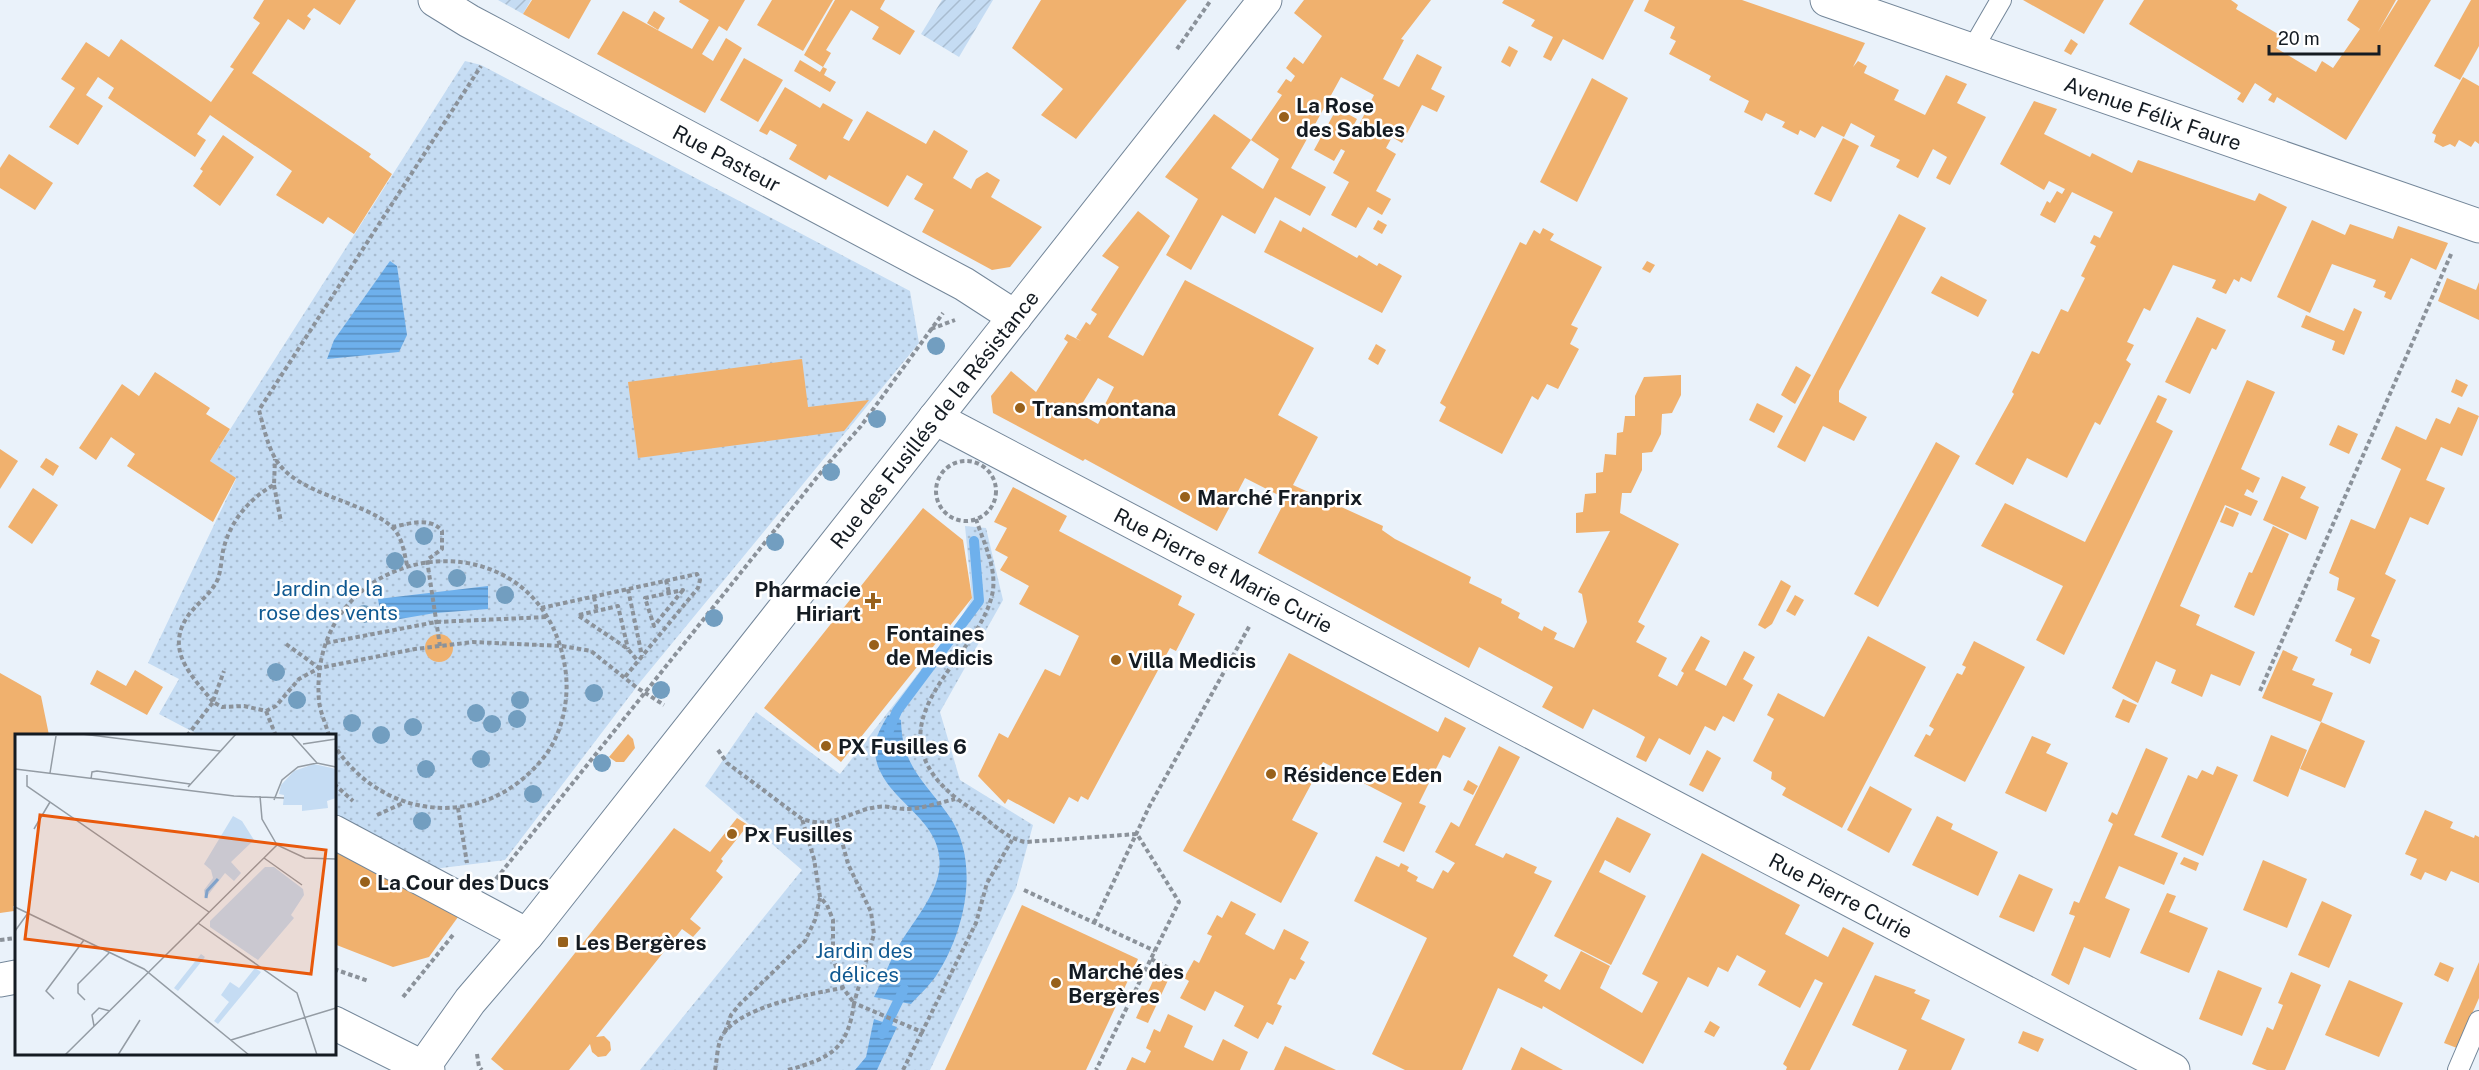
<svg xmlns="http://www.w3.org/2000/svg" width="2479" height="1070" font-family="'Public Sans',sans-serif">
<defs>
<pattern id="grass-dots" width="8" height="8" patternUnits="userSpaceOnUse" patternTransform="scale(1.5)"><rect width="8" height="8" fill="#c5dcf3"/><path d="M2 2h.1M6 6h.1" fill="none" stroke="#a8bcd0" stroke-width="1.8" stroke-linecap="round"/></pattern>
<pattern id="garden-furrows" width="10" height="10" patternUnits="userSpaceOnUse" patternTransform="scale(1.5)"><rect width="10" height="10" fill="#c5dcf3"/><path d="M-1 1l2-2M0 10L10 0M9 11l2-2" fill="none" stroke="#a8bcd0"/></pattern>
<pattern id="water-rules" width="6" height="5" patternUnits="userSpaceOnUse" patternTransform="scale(1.5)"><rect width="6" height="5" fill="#6eb0ec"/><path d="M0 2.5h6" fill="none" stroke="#598ebf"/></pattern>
</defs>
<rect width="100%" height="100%" fill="#eaf2fa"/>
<g fill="url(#grass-dots)">
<path d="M465,61L481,65L910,291L919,343L641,681L505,860L426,870L335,816L334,736L199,735L159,714L179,679L148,663L236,479L210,461Z"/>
<path d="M965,526L986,528L1003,600L940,712L960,780L1033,825L1016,888L930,1070H640L802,870L705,786L756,712L840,774L961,618L972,598Z"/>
</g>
<g fill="url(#garden-furrows)">
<path d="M498,0H531L523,14Z"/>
<path d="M942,0H993L959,57L921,34Z"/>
</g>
<g fill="url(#water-rules)">
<path d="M390,261L397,266L407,335L399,352L327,359L334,340Z"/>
<path d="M488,586V609L435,613L382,622L378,599Z"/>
<path d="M888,715L901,720C902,767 924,780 949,816C981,862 965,932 936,976C929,986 919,995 911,1004L874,997C882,981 889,963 898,947C911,924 935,898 939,871C947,817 880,802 875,753C873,740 882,726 888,715Z"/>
<path d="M874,1019L897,1027L877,1070H855L866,1057Z"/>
</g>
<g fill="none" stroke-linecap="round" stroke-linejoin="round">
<g stroke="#6eb0ec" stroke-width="10">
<path d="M889,730L897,711L979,601L974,541"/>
<path d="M882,1034L904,989"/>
</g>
</g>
<g fill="#f0b16e" fill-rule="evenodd">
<path d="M264,0H356L340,25L314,8L307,16L311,19L304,30L288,19L252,73L371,154L369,157L392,174L354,234L328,217L323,224L276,195L292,171L210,115L197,134L206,140L195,157L108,98L114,88L98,77L86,95L103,106L78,145L49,127L75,88L61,79L86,42L109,57L121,39L211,102L234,69L230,67L260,23L253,18Z"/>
<path d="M532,0H591L569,39L523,14Z"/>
<path d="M680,0H745L727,31L719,26L702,54L713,61L726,38L742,48L705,113L597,54L623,11L692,49L709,20L679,2Z"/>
<path d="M772,0H833L803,51L757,25Z"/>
<path d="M835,0H885L880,9L915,31L900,55L872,39L879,27L851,10L826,50L831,53L823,67L804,55Z"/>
<path d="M1041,0H1187L1076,139L1041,115L1063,89L1012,48Z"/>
<path d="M1304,0H1431L1401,39L1404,40L1383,79L1399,87L1417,54L1442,67L1431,89L1445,96L1437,112L1422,105L1402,143L1392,137L1386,148L1396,154L1376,191L1391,199L1382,215L1368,207L1356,228L1331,215L1349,182L1333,173L1345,151L1341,149L1334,161L1314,150L1337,108L1357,119L1351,130L1355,133L1374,95L1341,77L1291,168L1326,187L1310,216L1275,197L1255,234L1222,215L1191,270L1166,255L1198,199L1165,177L1214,114L1251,140L1231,168L1263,189L1279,159L1251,140L1282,95L1277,92L1286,79L1291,82L1295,76L1286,68L1294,57L1303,64L1322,36L1294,13Z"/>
<path d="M1504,0H1634L1603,60L1563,39L1551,61L1543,57L1553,37L1531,26L1535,20L1502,3Z"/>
<path d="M1649,0H1742L1865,43L1853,67L1858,61L1867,66L1864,73L1899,90L1894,100L1925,115L1946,75L1967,84L1957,103L1986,117L1950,185L1936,178L1947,157L1933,149L1918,178L1896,167L1900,160L1870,146L1875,136L1851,123L1844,137L1822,126L1815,138L1800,130L1798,135L1782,127L1785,122L1766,113L1762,121L1744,112L1749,101L1709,80L1711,76L1669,54L1676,41L1670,38L1675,27L1644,11Z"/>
<path d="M2023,0H2104L2084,34Z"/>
<path d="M2144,0H2231L2238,5L2236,9L2283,37L2276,48L2316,72L2322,61L2333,68L2360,29L2347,20L2359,0H2396L2378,32L2398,0H2431L2346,140L2277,97L2274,103L2268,100L2272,94L2255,83L2243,103L2237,99L2241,93L2129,24Z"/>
<path d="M2471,0H2479V46L2460,80L2434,66Z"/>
<path d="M654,11L665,18L658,30L647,23Z"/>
<path d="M2071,39L2078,44L2071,55L2064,51Z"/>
<path d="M1509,46L1518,51L1510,67L1501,62Z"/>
<path d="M744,58L783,80L758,122L720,100Z"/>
<path d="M800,60L820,72L823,67L827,69L824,75L836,82L830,92L794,71Z"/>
<path d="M2463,77L2479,86V144L2475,141L2471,147L2459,140L2455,147L2450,144L2443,147L2434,142L2436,135L2432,133Z"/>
<path d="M1592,78L1628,98L1577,202L1540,182Z"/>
<path d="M785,87L820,108L823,103L853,120L843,138L849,141L867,111L926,144L934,130L968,151L953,178L971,189L976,179L987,172L1000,180L991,197L1042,227L1010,267L992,270L922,232L934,210L914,199L923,184L907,175L888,207L829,175L826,180L789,159L797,145L770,130L767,135L759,131Z"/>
<path d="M2034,101L2057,109L2044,134L2090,157L2092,153L2132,173L2138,160L2255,201L2259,193L2287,207L2251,282L2241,277L2239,282L2234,279L2226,294L2212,288L2216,280L2173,265L2150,311L2144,308L2127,342L2134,345L2126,360L2131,364L2100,425L2095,422L2067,478L2027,458L2013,485L1975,464L2014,394L2012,392L2032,351L2039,354L2061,309L2068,312L2085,278L2081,276L2096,246L2090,243L2094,235L2100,238L2113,212L2072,192L2055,223L2040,215L2047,201L2050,203L2057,191L2062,194L2065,189L2049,181L2044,190L2000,164Z"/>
<path d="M223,135L254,157L220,206L193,186L203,171L200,169Z"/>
<path d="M1843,138L1859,146L1831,202L1814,194Z"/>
<path d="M9,154L53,183L35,210L0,188V168Z"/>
<path d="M1138,211L1170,236L1108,337L1143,356L1185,280L1314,348L1278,415L1318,437L1293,485L1383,526L1382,530L1395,539L1471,577L1469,583L1502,599L1501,603L1520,613L1518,618L1542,631L1544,626L1557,633L1554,639L1574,648L1587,622L1582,594L1578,592L1610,531L1576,533V513L1583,512L1585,494L1596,493V473L1603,472L1605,454L1616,455L1617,433L1623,432L1625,416H1635V396L1644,377L1681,375V395L1672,413L1662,414L1661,434L1652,452L1642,453V470L1631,493H1622L1620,513L1679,544L1638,622L1645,626L1636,642L1667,658L1658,676L1677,686L1684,673L1681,671L1701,636L1710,641L1695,670L1726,686L1744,651L1755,657L1743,679L1753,685L1734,722L1723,716L1715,731L1705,726L1690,755L1659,738L1646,762L1636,757L1645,737L1631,729L1593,709L1583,729L1542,707L1553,687L1479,647L1469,668L1258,553L1286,499L1245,478L1217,531L1085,459L1083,461L993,413L991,396L1011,371L1036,392L1068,342L1064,339L1067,334L1081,341L1076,338L1086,322L1090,325L1097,314L1091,310L1119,267L1102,256ZM1098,378L1114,387L1102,410L1105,411L1098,424L1077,412Z"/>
<path d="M1899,214L1926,228L1839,391V402L1867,417L1854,441L1823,426L1805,462L1777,447Z"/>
<path d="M1280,220L1301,232L1303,227L1357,258L1359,255L1377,266L1379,263L1402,276L1382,313L1264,252Z"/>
<path d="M1378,220L1387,225L1382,234L1373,229Z"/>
<path d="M2312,220L2345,235L2350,224L2393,239L2398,226L2448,243L2436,270L2411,258L2391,300L2384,297L2386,292L2373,287L2376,280L2332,264L2310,313L2277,297Z"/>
<path d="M1543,228L1554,234L1550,240L1602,267L1571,325L1578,328L1570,344L1579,349L1558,389L1547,384L1538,400L1532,396L1502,454L1439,421L1446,407L1440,403L1520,242L1526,245L1534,230L1540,234Z"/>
<path d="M1647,261L1655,265L1650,273L1642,269Z"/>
<path d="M1941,276L1987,300L1978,317L1931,293Z"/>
<path d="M2447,278L2476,290L2479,282V320L2438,301Z"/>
<path d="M2354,308L2362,312L2344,355L2332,350L2335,341L2301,327L2306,315L2344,331Z"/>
<path d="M2197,317L2226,330L2216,350L2212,348L2190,394L2165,382Z"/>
<path d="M1376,344L1386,350L1378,365L1368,359Z"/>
<path d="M802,359L808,407L869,400L844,431L638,458L628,382Z"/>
<path d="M1796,366L1811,375L1795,404L1781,395Z"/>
<path d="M155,372L210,408L206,414L230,429L210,461L236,478L213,522L127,466L135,454L111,437L96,460L79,448L122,384L139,396Z"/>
<path d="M2456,379L2468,385L2462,397L2451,392Z"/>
<path d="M2247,380L2275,392L2241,469L2260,478L2253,493L2247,489L2244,495L2258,501L2251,516L2225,505L2180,606L2200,615L2196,625L2255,652L2240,686L2211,674L2202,697L2171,683L2176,670L2156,661L2138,703L2112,688Z"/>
<path d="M2158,395L2167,399L2156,422L2173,431L2064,655L2036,640L2063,586L1981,546L2005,503L2085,542Z"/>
<path d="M1757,403L1783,416L1774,433L1749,420Z"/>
<path d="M2458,407L2479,416L2462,456L2441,447L2426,480L2445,488L2428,525L2410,517L2385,574L2396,580L2371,636L2380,640L2370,664L2350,655L2352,649L2335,641L2355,598L2337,590L2339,578L2329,573L2351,519L2375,529L2401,469L2381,459L2396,426L2426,440L2436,418L2450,424Z"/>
<path d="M2338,425L2358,434L2349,454L2329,445Z"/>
<path d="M1936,442L1960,456L1878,607L1854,594Z"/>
<path d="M0,449L18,461L0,489Z"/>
<path d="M46,458L59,466L53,476L40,467Z"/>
<path d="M2282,476L2306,487L2300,498L2319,507L2306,540L2263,520Z"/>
<path d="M1013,487L1067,516L1059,531L1182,596L1178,605L1195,614L1176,651L1170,648L1088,800L1081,796L1078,802L1069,797L1054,824L1008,799L1005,804L978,776L999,733L1008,738L1045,669L1060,676L1079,636L1019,604L1029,586L1000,570L1008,557L995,550L1007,528L994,522Z"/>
<path d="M33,488L58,505L32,544L8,527Z"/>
<path d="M2226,507L2239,513L2233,527L2220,522Z"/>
<path d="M923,508L963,540L972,598L841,762L823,747L819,752L764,708Z"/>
<path d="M2273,526L2289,534L2254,616L2234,607L2249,572L2252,573Z"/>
<path d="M1781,580L1791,586L1772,624L1765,629L1758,625Z"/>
<path d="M1795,595L1804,600L1795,616L1786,611Z"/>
<circle cx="439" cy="648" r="14"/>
<path d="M1868,636L1926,667L1842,828L1782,795L1786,788L1771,779L1772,772L1753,761L1774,719L1767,715L1778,693L1824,717Z"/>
<path d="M1974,641L2025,667L1965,782L1914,756L1926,734L1930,736L1934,729L1929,726L1957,673L1962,675L1966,667L1962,665Z"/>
<path d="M2283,650L2298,657L2292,670L2315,679L2312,685L2333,693L2321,722L2262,698Z"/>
<path d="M1289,653L1438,732L1445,717L1466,728L1450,758L1443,755L1419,803L1426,806L1404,852L1383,842L1402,803L1323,762L1292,820L1318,833L1281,903L1183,851Z"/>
<path d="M97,670L126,686L135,670L163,687L147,715L90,684Z"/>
<path d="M0,673L41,696L49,735H16V906H13L14,911L0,913Z"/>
<path d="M2123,699L2137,705L2129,723L2115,717Z"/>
<path d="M2321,722L2365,741L2345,788L2300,769Z"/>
<path d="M628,734L633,739L635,748L624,762H616L609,757Z"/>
<path d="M2271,735L2307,750L2288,797L2253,781Z"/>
<path d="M2032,736L2051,744L2046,753L2068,763L2046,812L2005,793Z"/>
<path d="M1499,746L1520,757L1475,845L1503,858L1506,853L1537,867L1534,873L1552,881L1513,956L1548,975L1544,981L1560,990L1581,951L1610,966L1600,988L1642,1013L1658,982L1642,974L1702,853L1800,905L1785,934L1828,957L1843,927L1874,943L1810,1070H1786L1787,1067L1783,1064L1823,983L1815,979L1800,1008L1758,985L1766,971L1737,955L1728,972L1718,967L1708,987L1688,977L1643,1064L1543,1006L1542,1009L1498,988L1462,1070H1405L1372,1054L1427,938L1354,901L1376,856L1399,867L1401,863L1409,867L1407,871L1418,877L1416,881L1433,889L1443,870L1448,873L1455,863L1435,852L1451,822L1459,827Z"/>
<path d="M2146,748L2168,758L2134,835L2178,853L2164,885L2119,866L2105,898L2130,909L2110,958L2084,947L2069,985L2051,975L2075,916L2069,914L2074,901L2079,903L2113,824L2108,821L2112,812L2117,815Z"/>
<path d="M1707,750L1721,758L1703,792L1689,785Z"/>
<path d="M2217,766L2238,775L2203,856L2161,837L2188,775L2197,779L2202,770L2213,775Z"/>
<path d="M1468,780L1478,786L1473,795L1463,790Z"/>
<path d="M1870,786L1912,809L1889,853L1847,830Z"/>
<path d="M2425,810L2453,822L2450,828L2474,838L2475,835L2479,837V883L2451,871L2446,881L2425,872L2421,880L2410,875L2417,859L2405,854Z"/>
<path d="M1937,816L1953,824L1951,829L1998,852L1978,896L1912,865Z"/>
<path d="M1617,817L1651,834L1630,873L1605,860L1599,872L1646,896L1611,965L1554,936Z"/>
<path d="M737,818L748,825L721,859L723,861L716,871L723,877L690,919L701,928L693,937L682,929L596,1037L604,1036L610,1042L611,1050L606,1056L598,1057L592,1052L590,1044L569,1070H504L491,1059L674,828L710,852Z"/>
<path d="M334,848L458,917L429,957L393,967L334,944Z"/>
<path d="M2184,857L2199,863L2196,871L2180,864Z"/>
<path d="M2263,860L2307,879L2287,928L2243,910Z"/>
<path d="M2019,874L2053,889L2034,932L1999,917Z"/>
<path d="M2167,893L2176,896L2169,912L2208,928L2189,973L2140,953Z"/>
<path d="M1231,901L1256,914L1245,934L1274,950L1284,929L1309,942L1300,959L1305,962L1295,980L1290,978L1277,1004L1282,1006L1273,1025L1267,1022L1258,1039L1234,1026L1244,1006L1215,991L1205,1011L1180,998L1189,981L1184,978L1194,960L1199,963L1212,936L1207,934L1217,915L1222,918Z"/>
<path d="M2322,901L2352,915L2329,968L2298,955Z"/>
<path d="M1022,905L1138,959L1086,1070H945Z"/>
<path d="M2440,962L2454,968L2448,982L2434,975Z"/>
<path d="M2479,962V998L2457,1048L2444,1043Z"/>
<path d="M1158,970L1170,976L1148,1023L1136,1018Z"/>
<path d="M2218,970L2262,988L2242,1036L2199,1019Z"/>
<path d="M2291,972L2321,985L2285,1070H2267L2252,1064L2267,1027L2273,1030L2283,1005L2278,1003Z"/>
<path d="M1875,975L1916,990L1914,993L1930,1000L1921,1019L1965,1039L1951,1070H1898L1907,1050L1852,1025Z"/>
<path d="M2349,980L2403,1003L2379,1057L2325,1035Z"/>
<path d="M1168,1014L1193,1026L1184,1047L1213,1061L1223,1039L1248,1052L1240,1070H1126L1132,1057L1145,1063L1151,1051L1146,1048L1154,1029L1160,1032Z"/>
<path d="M1710,1021L1720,1027L1714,1037L1704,1032Z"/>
<path d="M2023,1031L2044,1039L2038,1052L2018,1043Z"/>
<path d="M1285,1046L1336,1070H1274Z"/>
<path d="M1521,1047L1563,1070H1511Z"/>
</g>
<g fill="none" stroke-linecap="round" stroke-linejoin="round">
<g stroke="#738699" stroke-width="22">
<g id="lane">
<path d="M1972,50L2001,0"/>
<path d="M2458,1070L2479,1021"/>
</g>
</g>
<g stroke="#738699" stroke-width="35">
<g id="street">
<path id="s1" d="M435,0L469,21L964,284L1015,317"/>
<path id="s2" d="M935,418L2173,1070"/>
<path d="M334,832L527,935"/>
</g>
</g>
<g stroke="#738699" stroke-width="35">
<g id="secondary">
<path id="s3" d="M1827,0L2479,226"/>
<path d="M0,980L16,977"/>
<path d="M334,1023L428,1070"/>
<path id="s4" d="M424,1066L470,1001L531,930L1265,0"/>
</g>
</g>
<g stroke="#8b929a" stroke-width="4" stroke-dasharray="4.5 3" stroke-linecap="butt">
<path d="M1177,49L1211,0"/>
<path d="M931,329L955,320"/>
<circle cx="966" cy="491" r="30"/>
<path d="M274,485L281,522"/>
<path d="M976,519C983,541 996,566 993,590C984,649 894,702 928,766C937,783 953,797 969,807C990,819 1003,838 1026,842L1137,834L1179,902L1096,1070"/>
<path d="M392,527C409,524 430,516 442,531V549L427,560L440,646"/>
<path d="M407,565C404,552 402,536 392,527C363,500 295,495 275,458C267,444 263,425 259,410L481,66"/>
<path d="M666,580L669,593"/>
<path d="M628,589L642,656"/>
<path d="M683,590L654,626L645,598Z"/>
<path d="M594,597L597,611"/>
<path d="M541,608L697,574L700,580L698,588L625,677"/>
<path d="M579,615L618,606L628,649"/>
<path d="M579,616L628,649L638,661"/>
<path d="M326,643L436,622L547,617"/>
<path d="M286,644L319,668"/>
<path d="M2260,691L2452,252"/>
<path d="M213,701L224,671"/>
<path d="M213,702C199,684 177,664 179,639C182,612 204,603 216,583C221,574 221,561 223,551C229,523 249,498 274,485L275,459"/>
<path d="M266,711L276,736"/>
<path d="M187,736L213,702L222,707L244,706L266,711L276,706L299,679L319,668L415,649L473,642L562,646L591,651L636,687L664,705"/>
<path d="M329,736C326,724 320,712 319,701C306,538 539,506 565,667C570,697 563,733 544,757C486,831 383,822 334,745"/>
<path d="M718,750L727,763L802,819C834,830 848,811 877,807C887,805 896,809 905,809C921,809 939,803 955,799"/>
<path d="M334,784L353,801"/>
<path d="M458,808L467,863"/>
<path d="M377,815L403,803"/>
<path d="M837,823L848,864L871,912L874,934L854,1003L922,1032L976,923L987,883L1012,840"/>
<path d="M496,879L826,466L861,426L943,313"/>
<path d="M1024,890L1155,951"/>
<path d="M1094,923L1149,807L1250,625"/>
<path d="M0,940L16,938"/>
<path d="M1151,959L1167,967L1161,977"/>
<path d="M334,969L368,981"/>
<path d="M403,997L453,935"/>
<path d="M725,1032L731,1015L740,1004L805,941L815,920L820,898"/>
<path d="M477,1054L479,1067L482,1070"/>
<path d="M715,1070C717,1060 717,1048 721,1038C735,1007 814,993 843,988"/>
<path d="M788,1070C831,1058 848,1049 854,1003L843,988L833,958V920L827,905L820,897L814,859L802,819"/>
<path d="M903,1070L922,1032"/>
</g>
<use href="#lane" stroke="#fff" stroke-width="20"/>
<use href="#street" stroke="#fff" stroke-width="33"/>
<use href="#secondary" stroke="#fff" stroke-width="33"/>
</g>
<g fill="#729ec0">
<circle cx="936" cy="346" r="9"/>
<circle cx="877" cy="419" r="9"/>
<circle cx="831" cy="472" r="9"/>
<circle cx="424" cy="536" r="9"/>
<circle cx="775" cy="542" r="9"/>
<circle cx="395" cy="561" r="9"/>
<circle cx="457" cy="578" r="9"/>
<circle cx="417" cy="579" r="9"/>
<circle cx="505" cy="595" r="9"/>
<circle cx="364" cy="614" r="9"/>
<circle cx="714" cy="618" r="9"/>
<circle cx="276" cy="672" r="9"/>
<circle cx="661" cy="690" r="9"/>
<circle cx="594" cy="693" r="9"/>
<circle cx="297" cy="700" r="9"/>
<circle cx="520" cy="700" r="9"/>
<circle cx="476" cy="713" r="9"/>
<circle cx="517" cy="719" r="9"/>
<circle cx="352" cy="723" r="9"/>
<circle cx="492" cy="724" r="9"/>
<circle cx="413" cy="727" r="9"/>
<circle cx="381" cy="735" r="9"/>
<circle cx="481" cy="759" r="9"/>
<circle cx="602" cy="763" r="9"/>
<circle cx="426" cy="769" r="9"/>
<circle cx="533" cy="794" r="9"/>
<circle cx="422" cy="821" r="9"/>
</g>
<g fill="#98611b" stroke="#fff" stroke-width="2">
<circle cx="1284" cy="117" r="6"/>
<circle cx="1020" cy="408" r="6"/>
<circle cx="1185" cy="497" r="6"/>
<path d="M870 592h6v6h6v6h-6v6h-6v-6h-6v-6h6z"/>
<circle cx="874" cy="645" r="6"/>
<circle cx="1116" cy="660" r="6"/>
<circle cx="826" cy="746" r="6"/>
<circle cx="1271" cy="774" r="6"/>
<circle cx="732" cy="834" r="6"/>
<circle cx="365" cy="882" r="6"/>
<rect x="557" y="936" width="12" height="12" rx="3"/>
<circle cx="1056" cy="983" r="6"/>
</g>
<g text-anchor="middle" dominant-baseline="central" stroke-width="5" stroke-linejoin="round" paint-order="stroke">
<g font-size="21" font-weight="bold" fill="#141b22" stroke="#fff" text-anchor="start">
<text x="1296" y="105">La Rose<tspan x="1296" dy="24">des Sables</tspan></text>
<text x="1032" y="408">Transmontana</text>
<text x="1197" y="497">Marché Franprix</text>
<text x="861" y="589" text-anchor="end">Pharmacie<tspan x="861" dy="24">Hiriart</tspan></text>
<text x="886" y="633">Fontaines<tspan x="886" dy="24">de Medicis</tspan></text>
<text x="1128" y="660">Villa Medicis</text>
<text x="838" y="746">PX Fusilles 6</text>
<text x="1283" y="774">Résidence Eden</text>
<text x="744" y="834">Px Fusilles</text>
<text x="377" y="882">La Cour des Ducs</text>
<text x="575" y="942">Les Bergères</text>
<text x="1068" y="971">Marché des<tspan x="1068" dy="24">Bergères</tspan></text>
</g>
<g font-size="21" fill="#141b22" stroke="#fff">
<text stroke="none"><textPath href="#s3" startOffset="345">Avenue Félix Faure</textPath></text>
<text stroke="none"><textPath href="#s1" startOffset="332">Rue Pasteur</textPath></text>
<text stroke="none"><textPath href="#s4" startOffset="824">Rue des Fusillés de la Résistance</textPath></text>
<text stroke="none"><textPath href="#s2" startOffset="326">Rue Pierre et Marie Curie</textPath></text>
<text stroke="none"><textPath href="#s2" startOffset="1024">Rue Pierre Curie</textPath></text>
</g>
<g font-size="21" fill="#105991" stroke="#fff">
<text x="328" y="588">Jardin de la<tspan x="328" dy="24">rose des vents</tspan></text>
<text x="864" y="950">Jardin des<tspan x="864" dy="24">délices</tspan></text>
</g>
</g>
<g transform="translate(15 734)">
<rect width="321" height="321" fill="#eaf2fa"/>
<path d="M299,30L321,35V64L312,67L313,74L287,77V71H268L269,61L264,60L266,51L279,37ZM218,82L227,87L239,106L216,128L226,139L219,147L210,139L190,165L189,156L198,144L196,136L189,130ZM250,133H259L288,155L289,161L276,181L279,184L243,226L195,193V187ZM240,234L246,238L203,290L199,287L214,268L206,261L215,248L224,254Z" fill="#c5dcf3"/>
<path d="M186,220L190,223L163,257L159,254Z" fill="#c5dcf3"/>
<path fill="none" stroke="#6eb0ec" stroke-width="3" d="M191,164L192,157L203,145"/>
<path fill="none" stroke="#949ca4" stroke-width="1.5" d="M67,0L205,17M276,0L302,29M288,10L321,5M0,35L219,62L269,64M35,39L41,2M12,41V52L194,178M76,45L77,38L82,37L175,50M173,53L221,0M245,62L247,85L262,111L290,124L321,125M259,66L267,46L283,33L302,29L321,33M19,95L35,68M249,124L287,151M0,173L129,235L234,321M183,189L282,259L302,321M0,197L13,179M39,265L31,257L69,206M70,266L63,259V250L94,219M79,292L77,281L84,274L95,277M216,306L321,274M50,321L262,111M103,321L125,286"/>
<path fill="#e8590c" fill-opacity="0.15" stroke="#e8590c" stroke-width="3" d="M25,81L311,116L296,240L10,205Z"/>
<rect width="321" height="321" fill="none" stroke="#141b22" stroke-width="3"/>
</g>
<path d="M2269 45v9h110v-9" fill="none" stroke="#141b22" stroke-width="3"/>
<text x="2278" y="45" font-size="18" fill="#141b22" stroke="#ffffff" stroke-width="4.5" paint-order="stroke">20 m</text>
</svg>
